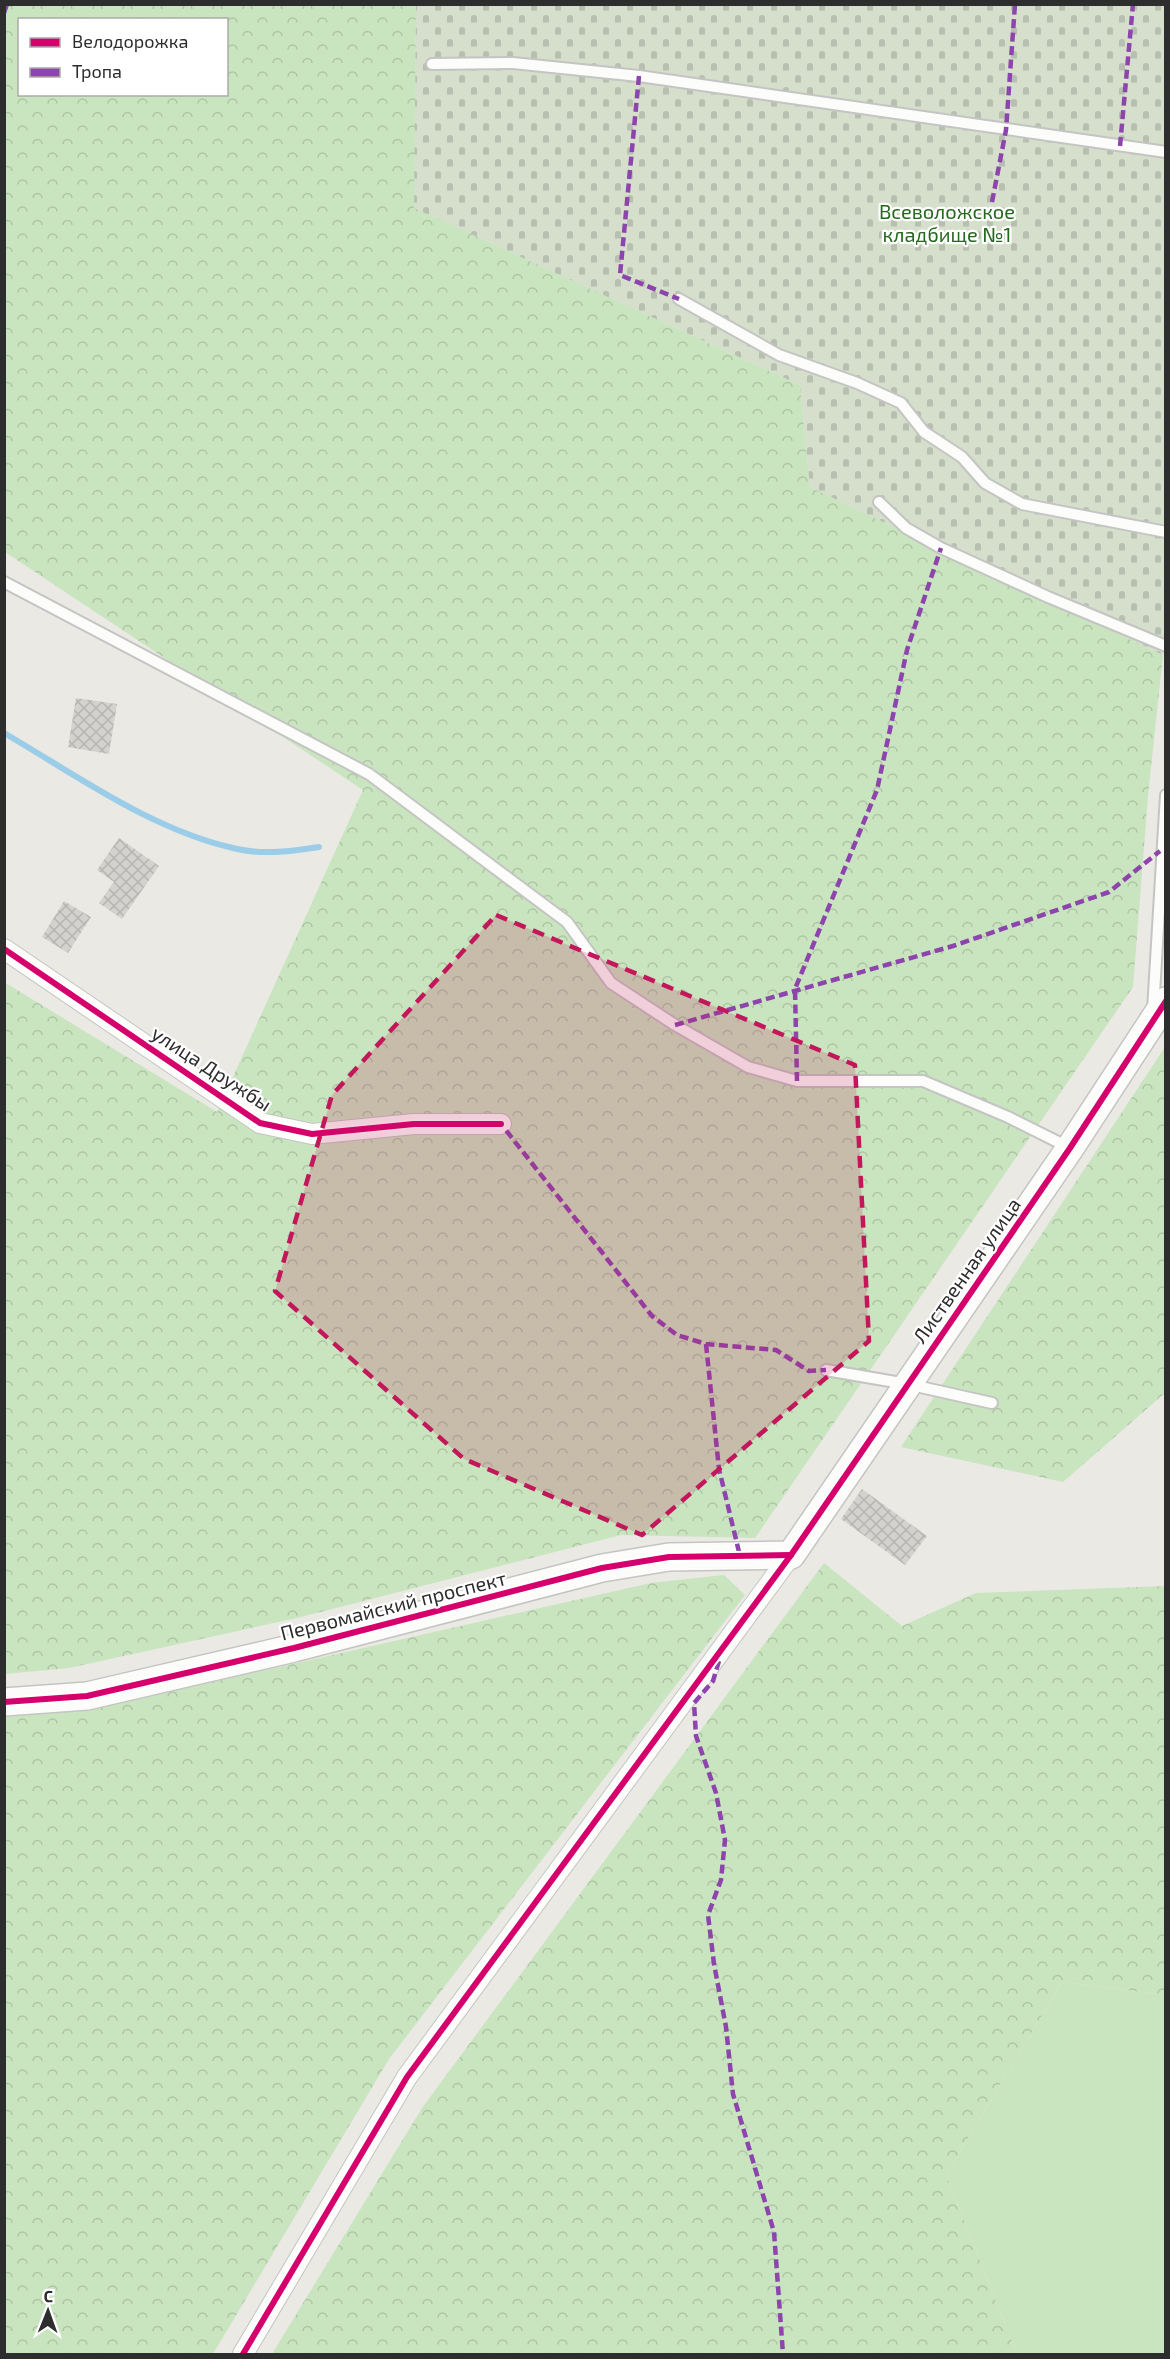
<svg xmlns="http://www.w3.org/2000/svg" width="1170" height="2359" font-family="'Exo 2',sans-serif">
<defs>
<pattern id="forest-crowns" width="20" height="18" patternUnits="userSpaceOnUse" patternTransform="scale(1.5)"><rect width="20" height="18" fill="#c9e5bf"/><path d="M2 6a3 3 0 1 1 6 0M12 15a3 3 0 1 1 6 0" fill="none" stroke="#adc5a4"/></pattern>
<pattern id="cemetery-stones" width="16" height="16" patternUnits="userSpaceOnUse" patternTransform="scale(1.5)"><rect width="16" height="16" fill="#d5dfcc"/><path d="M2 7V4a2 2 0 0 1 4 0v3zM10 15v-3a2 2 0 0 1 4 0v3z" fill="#b7c0b0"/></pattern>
<pattern id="building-cross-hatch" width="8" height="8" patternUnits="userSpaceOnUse" patternTransform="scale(1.5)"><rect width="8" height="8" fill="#d3d2cf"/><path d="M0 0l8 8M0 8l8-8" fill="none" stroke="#b5b5b2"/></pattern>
</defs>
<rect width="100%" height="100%" fill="#eae9e4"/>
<path fill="#c9e5bf" d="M1062,1982L1165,1995V2354H1017L946,2175Z"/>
<g fill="url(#forest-crowns)" fill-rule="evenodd">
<path d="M5,5H416L415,208L800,385L810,487L1163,655L1148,796L1133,987L755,1538L621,1535L301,1617L69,1668L5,1674L4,982L217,1112L363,790L5,552ZM20,20H226V94H20Z"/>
<path d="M1165,1047V1393L1063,1482L901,1447Z"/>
<path d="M824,1563L902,1626L976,1593L1165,1586V1995L1062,1982L946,2175L1017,2354H272L422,2108Z"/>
<path d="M724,1575L745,1595L389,2059L213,2354H5V1717L89,1710L651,1583Z"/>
</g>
<path fill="url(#cemetery-stones)" d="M416,5H1165L1166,637L1163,655L810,487L800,385L414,208Z"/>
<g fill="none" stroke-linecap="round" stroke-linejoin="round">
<path stroke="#9bcce8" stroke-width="6" d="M4,733C78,776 153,831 237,849C264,855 293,851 319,847"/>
</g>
<g fill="url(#building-cross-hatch)">
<path d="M76,698L117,704L109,754L68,747Z"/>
<path d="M119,838L159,866L122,919L99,903L114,882L97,870Z"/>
<path d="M64,901L91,917L68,953L42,937Z"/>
<path d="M862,1489L927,1536L905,1565L841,1519Z"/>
</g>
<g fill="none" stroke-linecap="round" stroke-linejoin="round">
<g stroke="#c4c4c3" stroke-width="14">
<g id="lane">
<path d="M432,64L513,63L639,76L1166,152"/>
<path d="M679,299L779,355L857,383L901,403L924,432L962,457L985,483L1022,504L1166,532"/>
<path d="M879,502L906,528L941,548L1048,597L1166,646"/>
<path d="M4,582L369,774L567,922L611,983L675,1025L748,1067L797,1081H923L1008,1117L1070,1148"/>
<path d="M1153,1010L1166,795"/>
<path d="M826,1370L907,1384L992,1403"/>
</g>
</g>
<g stroke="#c4c4c3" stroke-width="22">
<g id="street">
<path d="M4,949L260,1123L312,1134L414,1124H501"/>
<path d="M243,2354L407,2077L791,1555"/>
</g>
</g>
<g stroke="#c4c4c3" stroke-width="30">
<path id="secondary" d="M4,1702L87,1696L294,1648L602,1568L669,1557L791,1555L1070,1148L1166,1001"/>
</g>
<use href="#lane" stroke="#fcfcfb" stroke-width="10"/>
<use href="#street" stroke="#fcfcfb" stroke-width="20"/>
<use href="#secondary" stroke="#fcfcfb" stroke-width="27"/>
<g stroke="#8e44ad" stroke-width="4.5" stroke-dasharray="9 4.5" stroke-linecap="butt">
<path d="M4,13L7,4"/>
<path d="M639,76L620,275L679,299"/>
<path d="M1120,146L1133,4"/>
<path d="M992,202L1006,130L1015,4"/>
<path d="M675,1025L953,946L1109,892L1160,851"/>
<path d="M797,1081L795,989L877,790L907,650L941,548"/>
<path d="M496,1124H501L652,1316L677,1335L706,1344L776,1350L809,1371L826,1370"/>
<path d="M706,1344L719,1469L740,1556"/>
<path d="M719,1661L713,1681L694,1703L696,1736L716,1793L725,1840L721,1880L708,1915L714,1964L726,2027L733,2094L774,2232L783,2354"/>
</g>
<g stroke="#fff" stroke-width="10">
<g id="cycleway">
<path d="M4,949L260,1123L312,1134L414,1124H501"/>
<path d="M4,1702L87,1696L294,1648L602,1568L669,1557L791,1555"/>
<path d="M243,2354L407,2077L791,1555L1070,1148L1166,1001"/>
</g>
</g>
<use href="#cycleway" stroke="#d6006c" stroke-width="6"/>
</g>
<path fill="#c2185b" fill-opacity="0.2" stroke="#c2185b" stroke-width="4.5" stroke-dasharray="12 8" stroke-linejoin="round" d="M496,915L855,1065L869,1341L642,1535L464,1459L275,1291L332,1095Z"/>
<g text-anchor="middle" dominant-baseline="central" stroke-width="4.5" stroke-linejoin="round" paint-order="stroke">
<g font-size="20" fill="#25691e" stroke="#fff">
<text x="947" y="211">Всеволожское<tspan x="947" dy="23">кладбище №1</tspan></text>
</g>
<g font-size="20" fill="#2d2d2d" stroke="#fff">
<text transform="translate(212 1068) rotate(33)">улица Дружбы</text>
<text transform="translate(966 1270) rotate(-55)">Лиственная улица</text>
<text transform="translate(393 1605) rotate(-14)">Первомайский проспект</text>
</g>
</g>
<rect width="1170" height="2359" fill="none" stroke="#2d2d2d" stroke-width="12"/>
<rect x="18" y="18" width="210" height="78" fill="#ffffff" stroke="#ababab" stroke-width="1.5"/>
<rect x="30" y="38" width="30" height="9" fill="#d6006c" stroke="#ababab" stroke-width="1.5"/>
<text x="72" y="48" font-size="18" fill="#2d2d2d">Велодорожка</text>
<rect x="30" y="68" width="30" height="9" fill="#8e44ad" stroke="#ababab" stroke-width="1.5"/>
<text x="72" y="78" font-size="18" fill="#2d2d2d">Тропа</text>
<g transform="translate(48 2311) rotate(1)" stroke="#ffffff" stroke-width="4.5" paint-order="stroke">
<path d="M0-4.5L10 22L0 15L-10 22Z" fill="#2d2d2d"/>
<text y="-9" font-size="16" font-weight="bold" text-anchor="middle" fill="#2d2d2d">С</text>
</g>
</svg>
